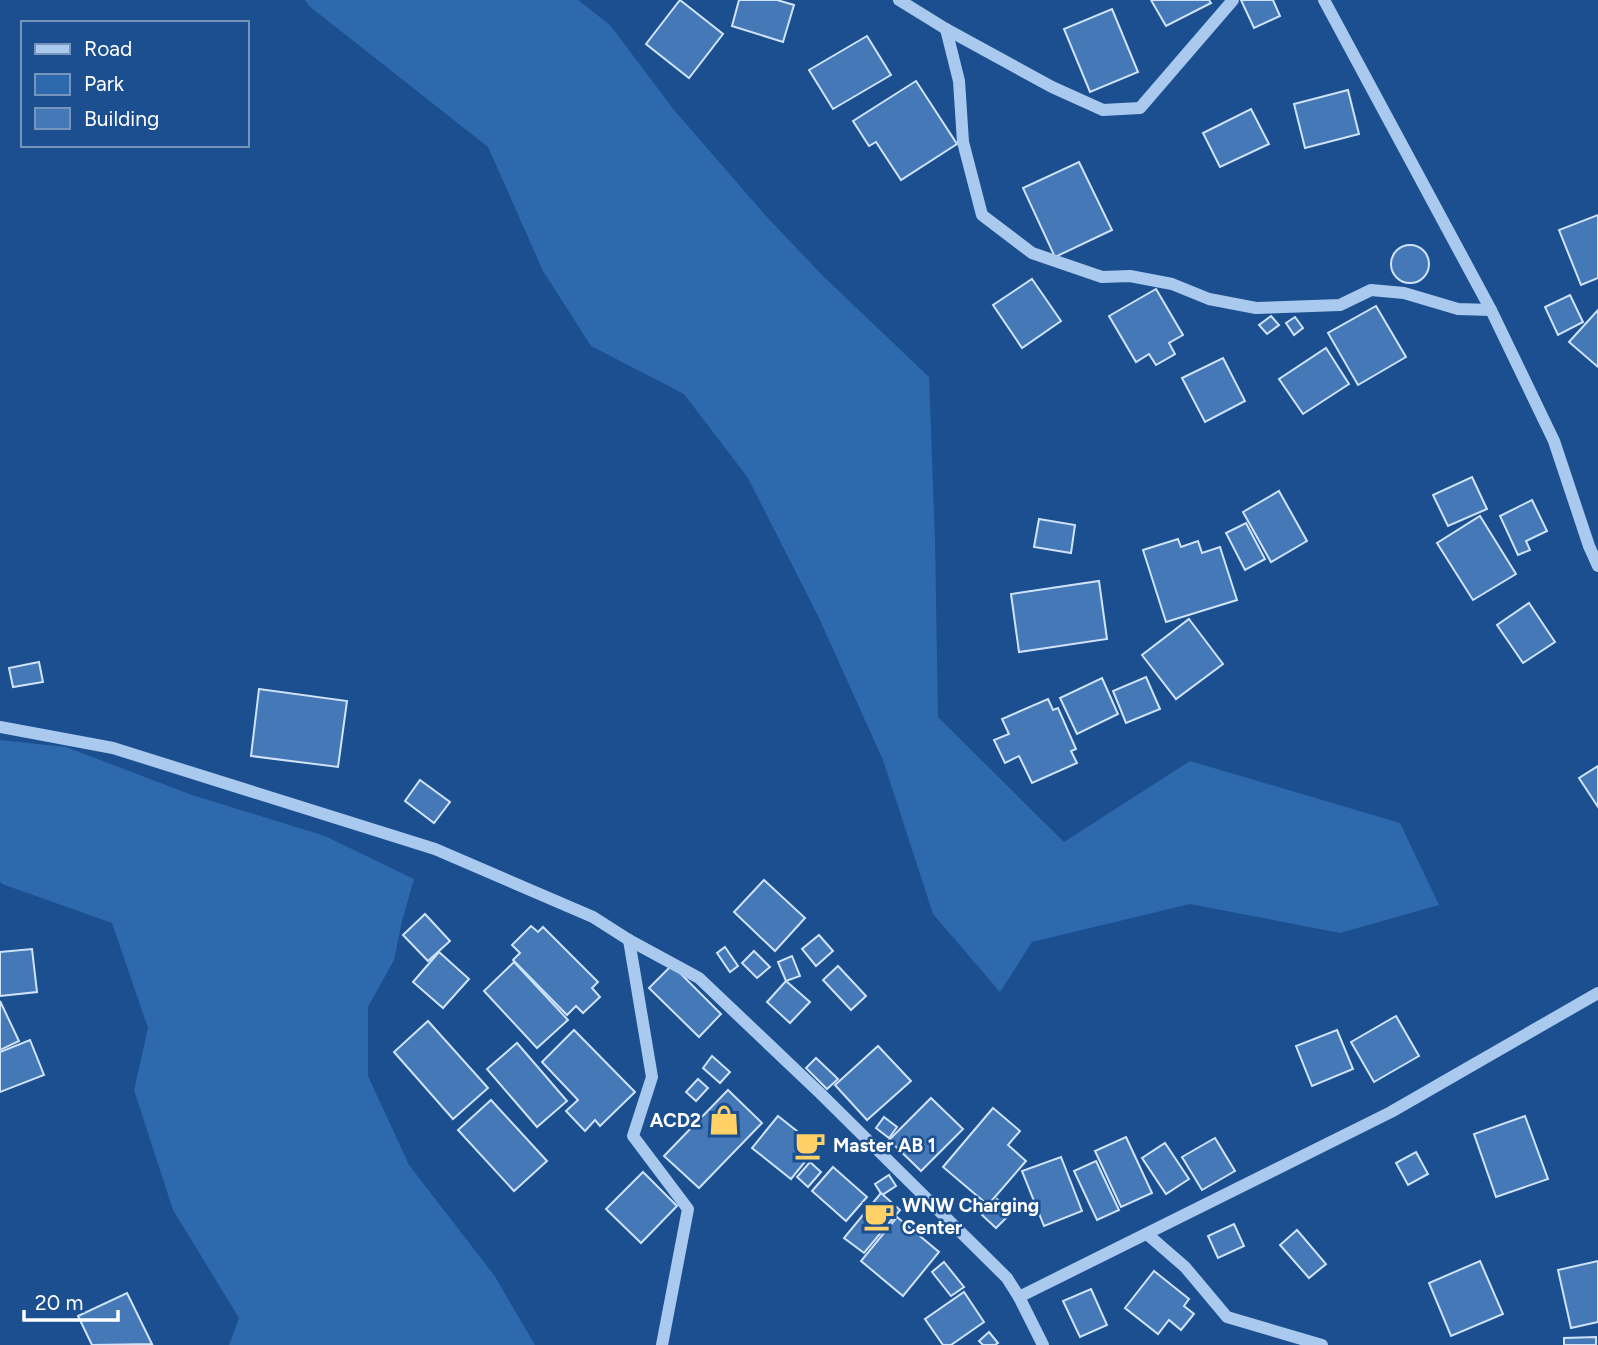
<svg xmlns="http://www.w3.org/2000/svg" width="1598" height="1345" font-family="Figtree,sans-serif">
<rect width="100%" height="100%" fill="#1b4f8f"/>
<g fill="#2e69ad">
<path d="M305,0H578L610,25L674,110L766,216L823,276L929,377L935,540L938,717L1064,842L1190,761L1400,823L1439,905L1340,933L1190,904L1032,942L1000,992L933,914L883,760L818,616L748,478L684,394L591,346L543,271L488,147L309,6Z"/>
<path d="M0,740L66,747L192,795L325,836L414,879L402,921L394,960L368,1007V1076L409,1165L494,1275L535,1345H229L239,1318L173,1210L134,1090L148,1028L112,923L2,884L0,882Z"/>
</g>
<g fill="#4478b7" stroke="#cfe3fa" stroke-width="2">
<path d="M680,0L723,34L689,78L646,44Z"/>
<path d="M739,0H777L794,5L783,42L732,26Z"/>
<path d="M1151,0H1209L1211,3L1166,26Z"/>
<path d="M1241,0H1273L1280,16L1254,28Z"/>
<path d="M1112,9L1138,72L1090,92L1064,29Z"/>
<path d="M867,36L891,75L833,109L809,70Z"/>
<path d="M916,81L957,144L901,180L876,142L869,146L853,121Z"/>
<path d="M1348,90L1359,134L1305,148L1294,104Z"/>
<path d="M1251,109L1269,144L1220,167L1203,133Z"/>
<path d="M1079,162L1112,230L1055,257L1023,188Z"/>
<path d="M1598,215V278L1581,285L1559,230Z"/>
<circle cx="1410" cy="264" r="19"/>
<path d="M1032,279L1061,321L1022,348L993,305Z"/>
<path d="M1156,289L1183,335L1169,343L1175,354L1156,365L1149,354L1136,362L1109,316Z"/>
<path d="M1570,295L1583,322L1558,335L1545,307Z"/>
<path d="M1376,306L1406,357L1358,385L1328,333Z"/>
<path d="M1598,310V367L1569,342Z"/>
<path d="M1271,316L1279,325L1267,334L1259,325Z"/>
<path d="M1295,317L1303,328L1294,335L1286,323Z"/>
<path d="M1326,348L1349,384L1303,414L1279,379Z"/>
<path d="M1223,358L1245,401L1205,422L1182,378Z"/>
<path d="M1472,477L1487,509L1448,526L1433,495Z"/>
<path d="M1279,491L1307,541L1271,562L1243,512Z"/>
<path d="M1532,500L1547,531L1526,541L1530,550L1518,555L1500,516Z"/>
<path d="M1480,516L1516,574L1473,600L1437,543Z"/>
<path d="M1039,519L1075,525L1071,553L1034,547Z"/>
<path d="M1246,523L1265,559L1245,570L1226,533Z"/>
<path d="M1178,539L1181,547L1198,541L1202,553L1220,547L1237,600L1166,622L1143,550Z"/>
<path d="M1099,581L1107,639L1019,652L1011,594Z"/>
<path d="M1529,603L1555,642L1523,663L1497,625Z"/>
<path d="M1189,619L1223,664L1176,699L1142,655Z"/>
<path d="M39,662L43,682L13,687L9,668Z"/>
<path d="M1146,677L1160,709L1126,723L1113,691Z"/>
<path d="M1102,678L1118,714L1077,734L1060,698Z"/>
<path d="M259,689L347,701L338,767L251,756Z"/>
<path d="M1048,699L1053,710L1058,708L1076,749L1071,751L1077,763L1032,783L1019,756L1005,763L994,740L1009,734L1002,719Z"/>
<path d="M1598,766V807L1579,778Z"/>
<path d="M420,780L450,802L434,823L405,801Z"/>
<path d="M764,880L805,918L775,951L734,912Z"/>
<path d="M425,914L450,941L428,961L403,935Z"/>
<path d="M531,926L538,932L543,927L598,982L592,988L600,997L583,1013L576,1006L567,1015L513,960L520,953L512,945Z"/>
<path d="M819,935L833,951L816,966L802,949Z"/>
<path d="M725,947L738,966L730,972L717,953Z"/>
<path d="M32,949L37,992L0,996V952Z"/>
<path d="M754,951L770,967L757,978L742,963Z"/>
<path d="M439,952L469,979L443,1008L413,982Z"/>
<path d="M792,956L800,976L786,981L778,962Z"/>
<path d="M514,962L568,1020L537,1048L484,991Z"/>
<path d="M672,965L721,1014L699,1037L649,988Z"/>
<path d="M838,966L866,996L851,1010L823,980Z"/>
<path d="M786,981L810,1002L790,1023L767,1002Z"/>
<path d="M0,1001L19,1041L0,1050Z"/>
<path d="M1396,1016L1419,1056L1374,1082L1351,1042Z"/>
<path d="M428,1021L488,1088L453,1119L394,1052Z"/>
<path d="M574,1030L635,1092L600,1126L595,1120L585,1131L566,1111L578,1100L542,1062Z"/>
<path d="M1337,1030L1353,1069L1312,1086L1296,1046Z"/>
<path d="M30,1040L44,1075L0,1092V1052Z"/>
<path d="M517,1043L567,1101L537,1127L487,1069Z"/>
<path d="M878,1046L911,1081L867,1120L835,1085Z"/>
<path d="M712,1056L730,1072L720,1083L703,1068Z"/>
<path d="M816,1058L838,1079L827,1089L806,1068Z"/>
<path d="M698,1079L708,1088L696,1101L686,1092Z"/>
<path d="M728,1090L762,1123L699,1188L664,1156Z"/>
<path d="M931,1098L963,1129L921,1171L889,1140Z"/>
<path d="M491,1100L547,1161L514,1191L458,1130Z"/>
<path d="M993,1108L1020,1131L1008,1145L1026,1161L988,1205L943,1167Z"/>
<path d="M778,1116L817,1147L791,1179L752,1148Z"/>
<path d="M1525,1116L1548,1179L1496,1197L1474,1134Z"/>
<path d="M884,1117L897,1127L889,1138L876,1128Z"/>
<path d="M1126,1137L1152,1193L1121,1207L1095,1151Z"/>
<path d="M1215,1138L1235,1171L1202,1190L1182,1157Z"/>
<path d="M1165,1143L1189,1179L1166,1194L1142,1158Z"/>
<path d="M1416,1152L1428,1174L1408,1185L1396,1163Z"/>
<path d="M1061,1157L1082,1211L1044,1226L1022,1171Z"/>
<path d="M1096,1161L1119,1210L1097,1220L1074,1171Z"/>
<path d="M810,1162L821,1172L808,1187L797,1177Z"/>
<path d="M833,1167L867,1197L846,1221L812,1191Z"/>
<path d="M643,1172L677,1206L641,1243L606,1209Z"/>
<path d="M889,1175L896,1186L882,1195L875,1184Z"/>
<path d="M881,1193L900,1210L864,1253L844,1238Z"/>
<path d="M997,1199L1011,1213L996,1228L982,1215Z"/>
<path d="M897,1217L939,1252L903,1296L861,1261Z"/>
<path d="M1234,1224L1244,1246L1218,1258L1208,1236Z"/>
<path d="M1297,1230L1326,1264L1309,1278L1280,1245Z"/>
<path d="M1480,1261L1503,1314L1451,1336L1429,1283Z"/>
<path d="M1598,1261V1322L1571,1328L1558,1270Z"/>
<path d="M944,1262L964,1287L951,1296L932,1272Z"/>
<path d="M1154,1271L1189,1299L1184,1306L1194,1314L1181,1330L1169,1320L1158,1334L1125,1308Z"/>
<path d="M1091,1289L1107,1325L1080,1337L1063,1301Z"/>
<path d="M964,1292L984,1322L951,1345H943L925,1319Z"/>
<path d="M127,1293L152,1344L92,1345L78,1316Z"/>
<path d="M989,1332L998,1343L995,1345H983L979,1341Z"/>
<path d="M1596,1337V1345H1564V1338Z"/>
</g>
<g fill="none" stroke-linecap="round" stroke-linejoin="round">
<g stroke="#a9c9ee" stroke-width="12">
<path d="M899,0L946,29L1052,87L1103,110L1140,108L1233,0"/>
<path d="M1324,0L1491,310L1554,441L1589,546L1598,566"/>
<path d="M946,29L959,81L963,142L982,215L1032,253L1102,277L1130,276L1172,284L1209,299L1256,308L1340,305L1371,290L1404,293L1458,309L1491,310"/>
<path d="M0,727L113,748L435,849L593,917L629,940L699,978L820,1093L1007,1278L1019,1297L1043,1345"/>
<path d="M629,940L652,1077L633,1136L688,1209L662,1345"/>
<path d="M1147,1234L1185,1267L1227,1317L1322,1345"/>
<path d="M1019,1297L1391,1112L1598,993"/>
</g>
</g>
<defs>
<g id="shop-bare" transform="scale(2.415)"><path d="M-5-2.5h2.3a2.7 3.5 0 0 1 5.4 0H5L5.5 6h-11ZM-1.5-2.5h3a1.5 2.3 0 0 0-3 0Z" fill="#ffd166" stroke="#1b4f8f" stroke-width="2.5" paint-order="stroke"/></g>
<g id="cafe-bare" transform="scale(2.415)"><path d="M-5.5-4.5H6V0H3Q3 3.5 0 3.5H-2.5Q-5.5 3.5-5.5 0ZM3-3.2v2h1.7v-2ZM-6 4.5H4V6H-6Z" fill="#ffd166" stroke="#1b4f8f" stroke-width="2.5" paint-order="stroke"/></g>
</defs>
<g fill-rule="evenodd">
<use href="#shop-bare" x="724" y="1120"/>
<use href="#cafe-bare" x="810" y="1145"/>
<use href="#cafe-bare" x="879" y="1216"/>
</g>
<g text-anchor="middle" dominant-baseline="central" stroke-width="5" stroke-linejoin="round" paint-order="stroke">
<g font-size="19" font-weight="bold" fill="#fff" stroke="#1b4f8f" text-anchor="start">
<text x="701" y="1120" text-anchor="end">ACD2</text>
<text x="833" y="1145">Master AB 1</text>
<text x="902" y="1205">WNW Charging<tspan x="902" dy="22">Center</tspan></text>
</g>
</g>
<rect x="21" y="21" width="228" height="126" fill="#1b4f8f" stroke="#7695bc" stroke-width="2"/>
<rect x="35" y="44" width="35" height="10" fill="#a9c9ee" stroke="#7695bc" stroke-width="2"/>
<text x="84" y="56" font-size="21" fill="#ffffff">Road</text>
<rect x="35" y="74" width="35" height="21" fill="#2e69ad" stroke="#7695bc" stroke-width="2"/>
<text x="84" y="91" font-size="21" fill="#ffffff">Park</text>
<rect x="35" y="108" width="35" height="21" fill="#4478b7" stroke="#7695bc" stroke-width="2"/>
<text x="84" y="126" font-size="21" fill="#ffffff">Building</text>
<path d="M24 1310v10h94v-10" fill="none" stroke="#ffffff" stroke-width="3.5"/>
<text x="35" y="1310" font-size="21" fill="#ffffff" stroke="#1b4f8f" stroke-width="5" paint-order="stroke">20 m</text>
</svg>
